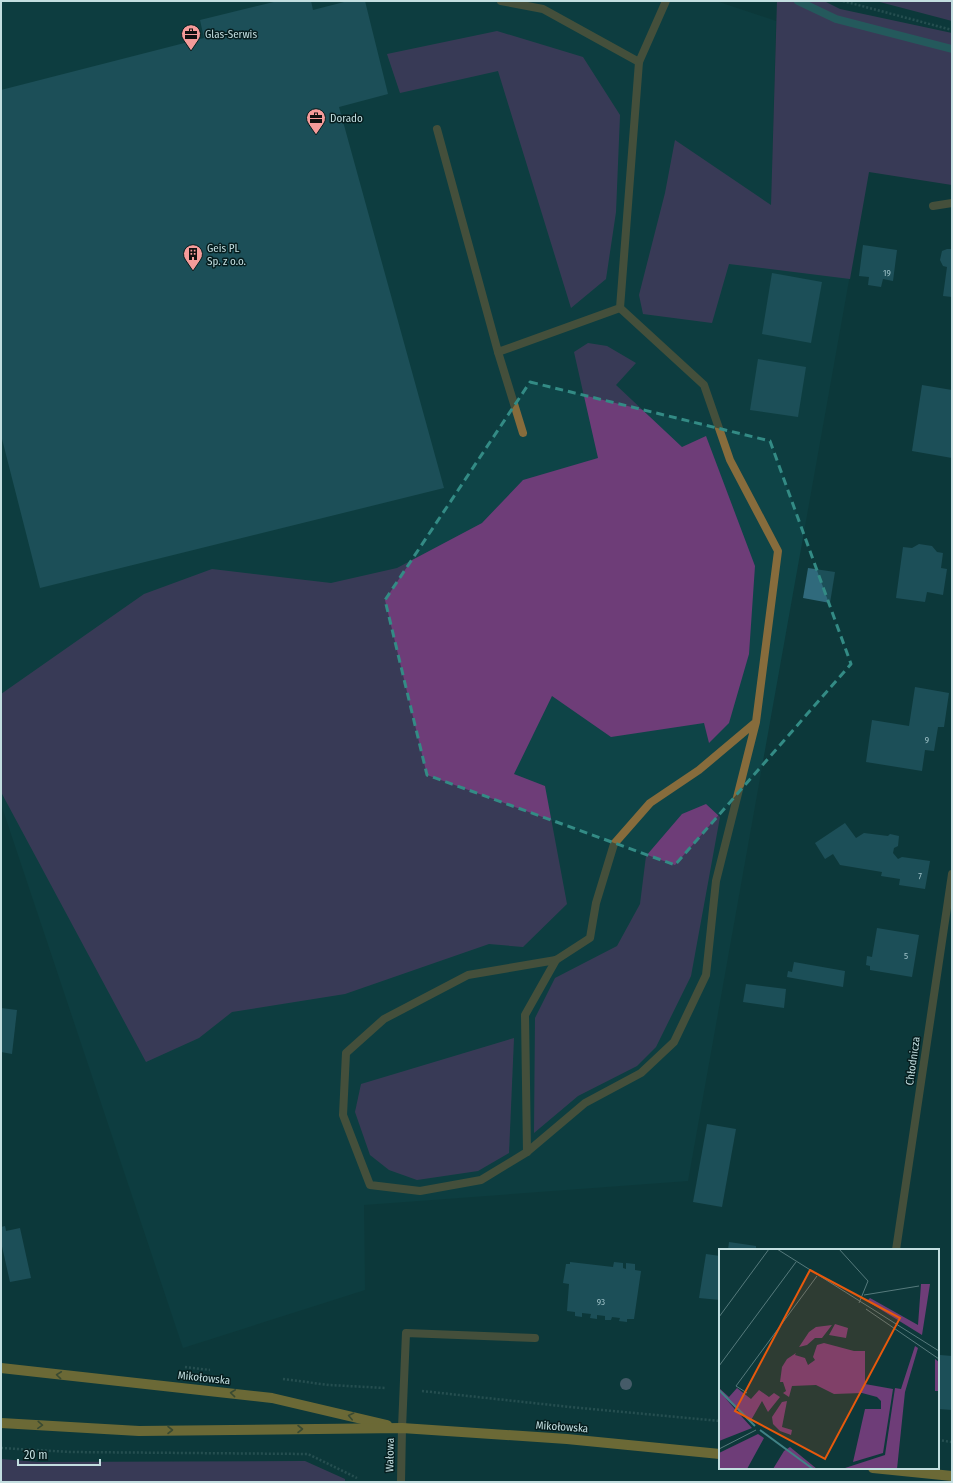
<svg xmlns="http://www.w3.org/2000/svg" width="953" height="1483" font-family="'Fira Sans Condensed',sans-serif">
<rect width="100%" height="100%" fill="#0d383a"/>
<path fill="#0e4447" d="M1,1H716L776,21L771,206L861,213L688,1181L364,1205L365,1290L183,1348L1,804Z"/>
<g fill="#6e3d78">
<path d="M777,1H824L840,9L952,33V185L869,172L850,279L729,264L712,323L643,314L639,295L665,193L675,140L771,205Z"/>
<path d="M876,1H952V21Z"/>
<path d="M497,31L583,57L620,115L616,212L606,279L571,308L498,71L400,93L387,54Z"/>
<path d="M588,343L607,346L636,363L616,385L682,447L706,436L755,566L749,654L729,723L709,743L704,723L611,737L552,696L514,774L545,786L567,904L523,947L489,944L345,994L232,1012L199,1038L146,1062L1,792V694L144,594L212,569L331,583L397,568L482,523L523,480L598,458L574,352Z"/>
<path d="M706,804L720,817L691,976L656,1047L637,1066L578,1096L534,1133L535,1018L555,978L617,946L640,904L646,856L682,814Z"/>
<path d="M514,1038L509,1153L478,1171L417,1180L389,1170L370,1155L355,1112L361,1084Z"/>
<path d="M1,1459L38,1462L305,1461L345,1479V1482H1Z"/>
</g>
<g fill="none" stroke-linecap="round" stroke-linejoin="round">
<path stroke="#418286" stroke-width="8" d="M798,1L836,19L952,49"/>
</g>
<g fill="#306a7c">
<path d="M278,1H311L313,10L348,1H365L388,94L339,107L444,488L40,588L1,435V90L204,38L200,20Z"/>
<path d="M863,245L897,250L893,281L883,279L881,287L868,285L869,277L859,276Z"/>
<path d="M947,249H952V297L943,296L947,267L943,266L940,260L942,251Z"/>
<path d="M772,273L822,282L811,343L762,334Z"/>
<path d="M758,359L806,367L798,417L750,410Z"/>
<path d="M922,385L952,390V458L912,451Z"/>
<path d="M919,544L932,546L937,552L943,553L941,568L947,569L943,595L927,592L925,602L896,598L903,547L912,548Z"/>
<path d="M808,568L835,572L830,603L803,598Z"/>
<path d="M915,687L949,693L944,727H938L934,751L925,750L922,771L866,762L872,720L909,726Z"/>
<path d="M845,823L856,838L864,833L888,836L890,834L899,836L898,846L894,848L893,853L898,859L902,857L930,861L925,889L899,885L900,879L881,876L882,872L840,865L833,854L825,859L815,843Z"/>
<path d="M877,928L919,935L912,977L870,970V966L866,965L867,956L872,957Z"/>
<path d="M794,962L845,971L843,987L787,977L788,971L792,972Z"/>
<path d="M746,984L786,989L784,1008L743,1002Z"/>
<path d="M1,1008L17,1010L12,1054L1,1052Z"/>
<path d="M707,1124L736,1129L722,1207L693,1202Z"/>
<path d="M5,1226L6,1231L20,1228L31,1278L10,1282L1,1242V1227Z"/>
<path d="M729,1242L756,1246V1250H728Z"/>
<path d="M706,1254L720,1256V1300L699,1298Z"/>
<path d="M570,1262L613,1267L614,1262L623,1263V1268L626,1269V1263L635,1264V1270L641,1271L634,1319H627V1322L619,1321L620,1318L612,1317L611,1320H605V1316L597,1315V1319L590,1318L591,1314L582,1313V1317L575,1316V1312L567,1311L569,1284L563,1283L566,1264H570Z"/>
<path d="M940,1355L952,1356V1410L938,1409V1362L940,1363Z"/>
</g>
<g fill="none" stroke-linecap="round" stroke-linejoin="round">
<g stroke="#446a6c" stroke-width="2.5" stroke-dasharray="2 2" stroke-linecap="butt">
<path d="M843,1L952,30"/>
<path d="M185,1367L210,1370"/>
<path d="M283,1379L329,1385L385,1388"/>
<path d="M422,1391L570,1407L720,1421"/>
<path d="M938,1440L952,1442"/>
<path d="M1,1448L70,1452L308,1454L357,1478"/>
</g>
<g stroke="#876c3c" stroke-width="8">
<path d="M501,1L543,9L639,62"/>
<path d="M437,129L498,352L620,308L639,62L666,1"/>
<path d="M620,308L704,385L730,460L778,551L756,722L699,770L650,803L614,844L596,903L590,938L556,960L468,975L384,1019L346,1053L343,1115L370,1185L420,1191L481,1180L527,1152L585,1103L641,1073L674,1042L706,975L716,881L756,722"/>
<path d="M498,352L523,433"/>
<path d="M527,1152L525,1015L556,960"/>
<path d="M402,1428L406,1333L535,1338"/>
</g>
<g stroke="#876c3c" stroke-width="8">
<path d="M933,206L952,203"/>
<path d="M896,1250L952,874"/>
</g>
<path stroke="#876c3c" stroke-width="8" d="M401,1482L402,1428"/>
<g stroke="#dea531" stroke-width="10">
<path d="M1,1368L272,1398L387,1425"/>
<path d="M1,1423L139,1431L402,1428L567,1439L720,1454"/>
<path d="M873,1468L952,1476"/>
</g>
</g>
<circle fill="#8986a1" cx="626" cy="1384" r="6"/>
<defs><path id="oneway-chevron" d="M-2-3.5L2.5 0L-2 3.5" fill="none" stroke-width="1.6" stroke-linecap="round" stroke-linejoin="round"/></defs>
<g stroke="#726128">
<use href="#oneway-chevron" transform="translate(59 1375) rotate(-174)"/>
<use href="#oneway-chevron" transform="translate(233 1393) rotate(-174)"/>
<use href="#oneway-chevron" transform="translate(351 1416) rotate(-167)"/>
<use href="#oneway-chevron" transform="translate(40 1425) rotate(3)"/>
<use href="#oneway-chevron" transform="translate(300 1429)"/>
<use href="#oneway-chevron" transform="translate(170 1430)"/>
</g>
<path d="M0 0H953V1483H0ZM530,382L770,441L851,664L675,865L427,775L385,600Z" fill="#0d383a" fill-opacity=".55" fill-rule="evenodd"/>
<path fill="none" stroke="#338b85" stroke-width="3" stroke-dasharray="8 5" stroke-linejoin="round" d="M530,382L770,441L851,664L675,865L427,775L385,600Z"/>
<defs>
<g id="office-pin" transform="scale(1)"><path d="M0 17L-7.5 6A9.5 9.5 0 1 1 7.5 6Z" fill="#f59b9a" stroke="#061d1e"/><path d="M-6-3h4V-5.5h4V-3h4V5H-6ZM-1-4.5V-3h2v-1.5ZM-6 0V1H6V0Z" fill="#111"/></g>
<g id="building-pin" transform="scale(1)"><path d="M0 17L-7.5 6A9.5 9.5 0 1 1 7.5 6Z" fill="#f59b9a" stroke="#061d1e"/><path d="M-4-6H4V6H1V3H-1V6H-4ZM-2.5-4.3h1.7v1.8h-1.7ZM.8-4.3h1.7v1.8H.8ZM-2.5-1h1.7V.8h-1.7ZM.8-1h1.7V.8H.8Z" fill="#111"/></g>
</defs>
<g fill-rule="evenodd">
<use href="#office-pin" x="191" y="34"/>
<use href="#office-pin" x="316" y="118"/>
<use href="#building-pin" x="193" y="254"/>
</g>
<g text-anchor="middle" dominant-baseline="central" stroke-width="3" stroke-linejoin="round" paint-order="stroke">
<g font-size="9" fill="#9ec1c7">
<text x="887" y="273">19</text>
<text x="927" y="740">9</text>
<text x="920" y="876">7</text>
<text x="906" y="956">5</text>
<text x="601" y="1302">93</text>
</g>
<g font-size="11" fill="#c3dee0" stroke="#061d1e" text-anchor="start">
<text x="205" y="34">Glas-Serwis</text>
<text x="330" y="118">Dorado</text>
<text x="207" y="248">Geis PL<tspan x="207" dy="13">Sp. z o.o.</tspan></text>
</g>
<g font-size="11" fill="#c3dee0" stroke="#061d1e">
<text transform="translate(913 1061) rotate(-82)">Chłodnicza</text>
<text transform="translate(204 1378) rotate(6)">Mikołowska</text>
<text transform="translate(562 1427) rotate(4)">Mikołowska</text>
<text transform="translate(390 1455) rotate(-89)">Wałowa</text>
</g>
</g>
<g transform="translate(719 1249)">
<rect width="220" height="220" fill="#0d383a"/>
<path d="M202,35H211L203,86L148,52L151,49L199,76ZM116,75L129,79L127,89L110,86ZM113,76L103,89H96L88,96L80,98L90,83L97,78ZM105,94L135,102H146V135L174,140L164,204L134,213L146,160H162V152L158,148L143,144L115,145L97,136L73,137L70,148L64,144L67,142L64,133H61L63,118L68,110L77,104L76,106L86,109L89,116L96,111L94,108L98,96ZM196,97L199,99L186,143L178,220H123L166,206L176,139L182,140ZM216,110L220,113V142H216ZM0,139L10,148L18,139L32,150L40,141L50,148L55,144L61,148L49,163L43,152L31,173L6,149L33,179L0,192ZM68,152L63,178L73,181L72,186L61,182L54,175L53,168L63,153ZM39,185L45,189L28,220H0V204ZM71,198L98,220H54L65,202Z" fill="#6e3d78"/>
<path fill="none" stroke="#418286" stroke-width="2" d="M0,141L36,177M41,181L94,220"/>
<path fill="none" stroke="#567a7c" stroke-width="1" d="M58,0L220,102M120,0L149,32L140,54M145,46L200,37M147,60L220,110M0,68L50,0M0,117L77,13M28,144L17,137L98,27M0,200L37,181"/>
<path fill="#e8590c" fill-opacity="0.15" stroke="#e8590c" stroke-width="2" d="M91,21L181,69L106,210L16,162Z"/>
<rect width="220" height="220" fill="none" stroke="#c3dee0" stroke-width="2"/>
</g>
<rect width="953" height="1483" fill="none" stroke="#c3dee0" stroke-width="4"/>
<path d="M18 1459v6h82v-6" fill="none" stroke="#c3dee0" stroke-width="2"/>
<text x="24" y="1459" font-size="12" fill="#c3dee0" stroke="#061d1e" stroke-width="3" paint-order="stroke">20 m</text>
</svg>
